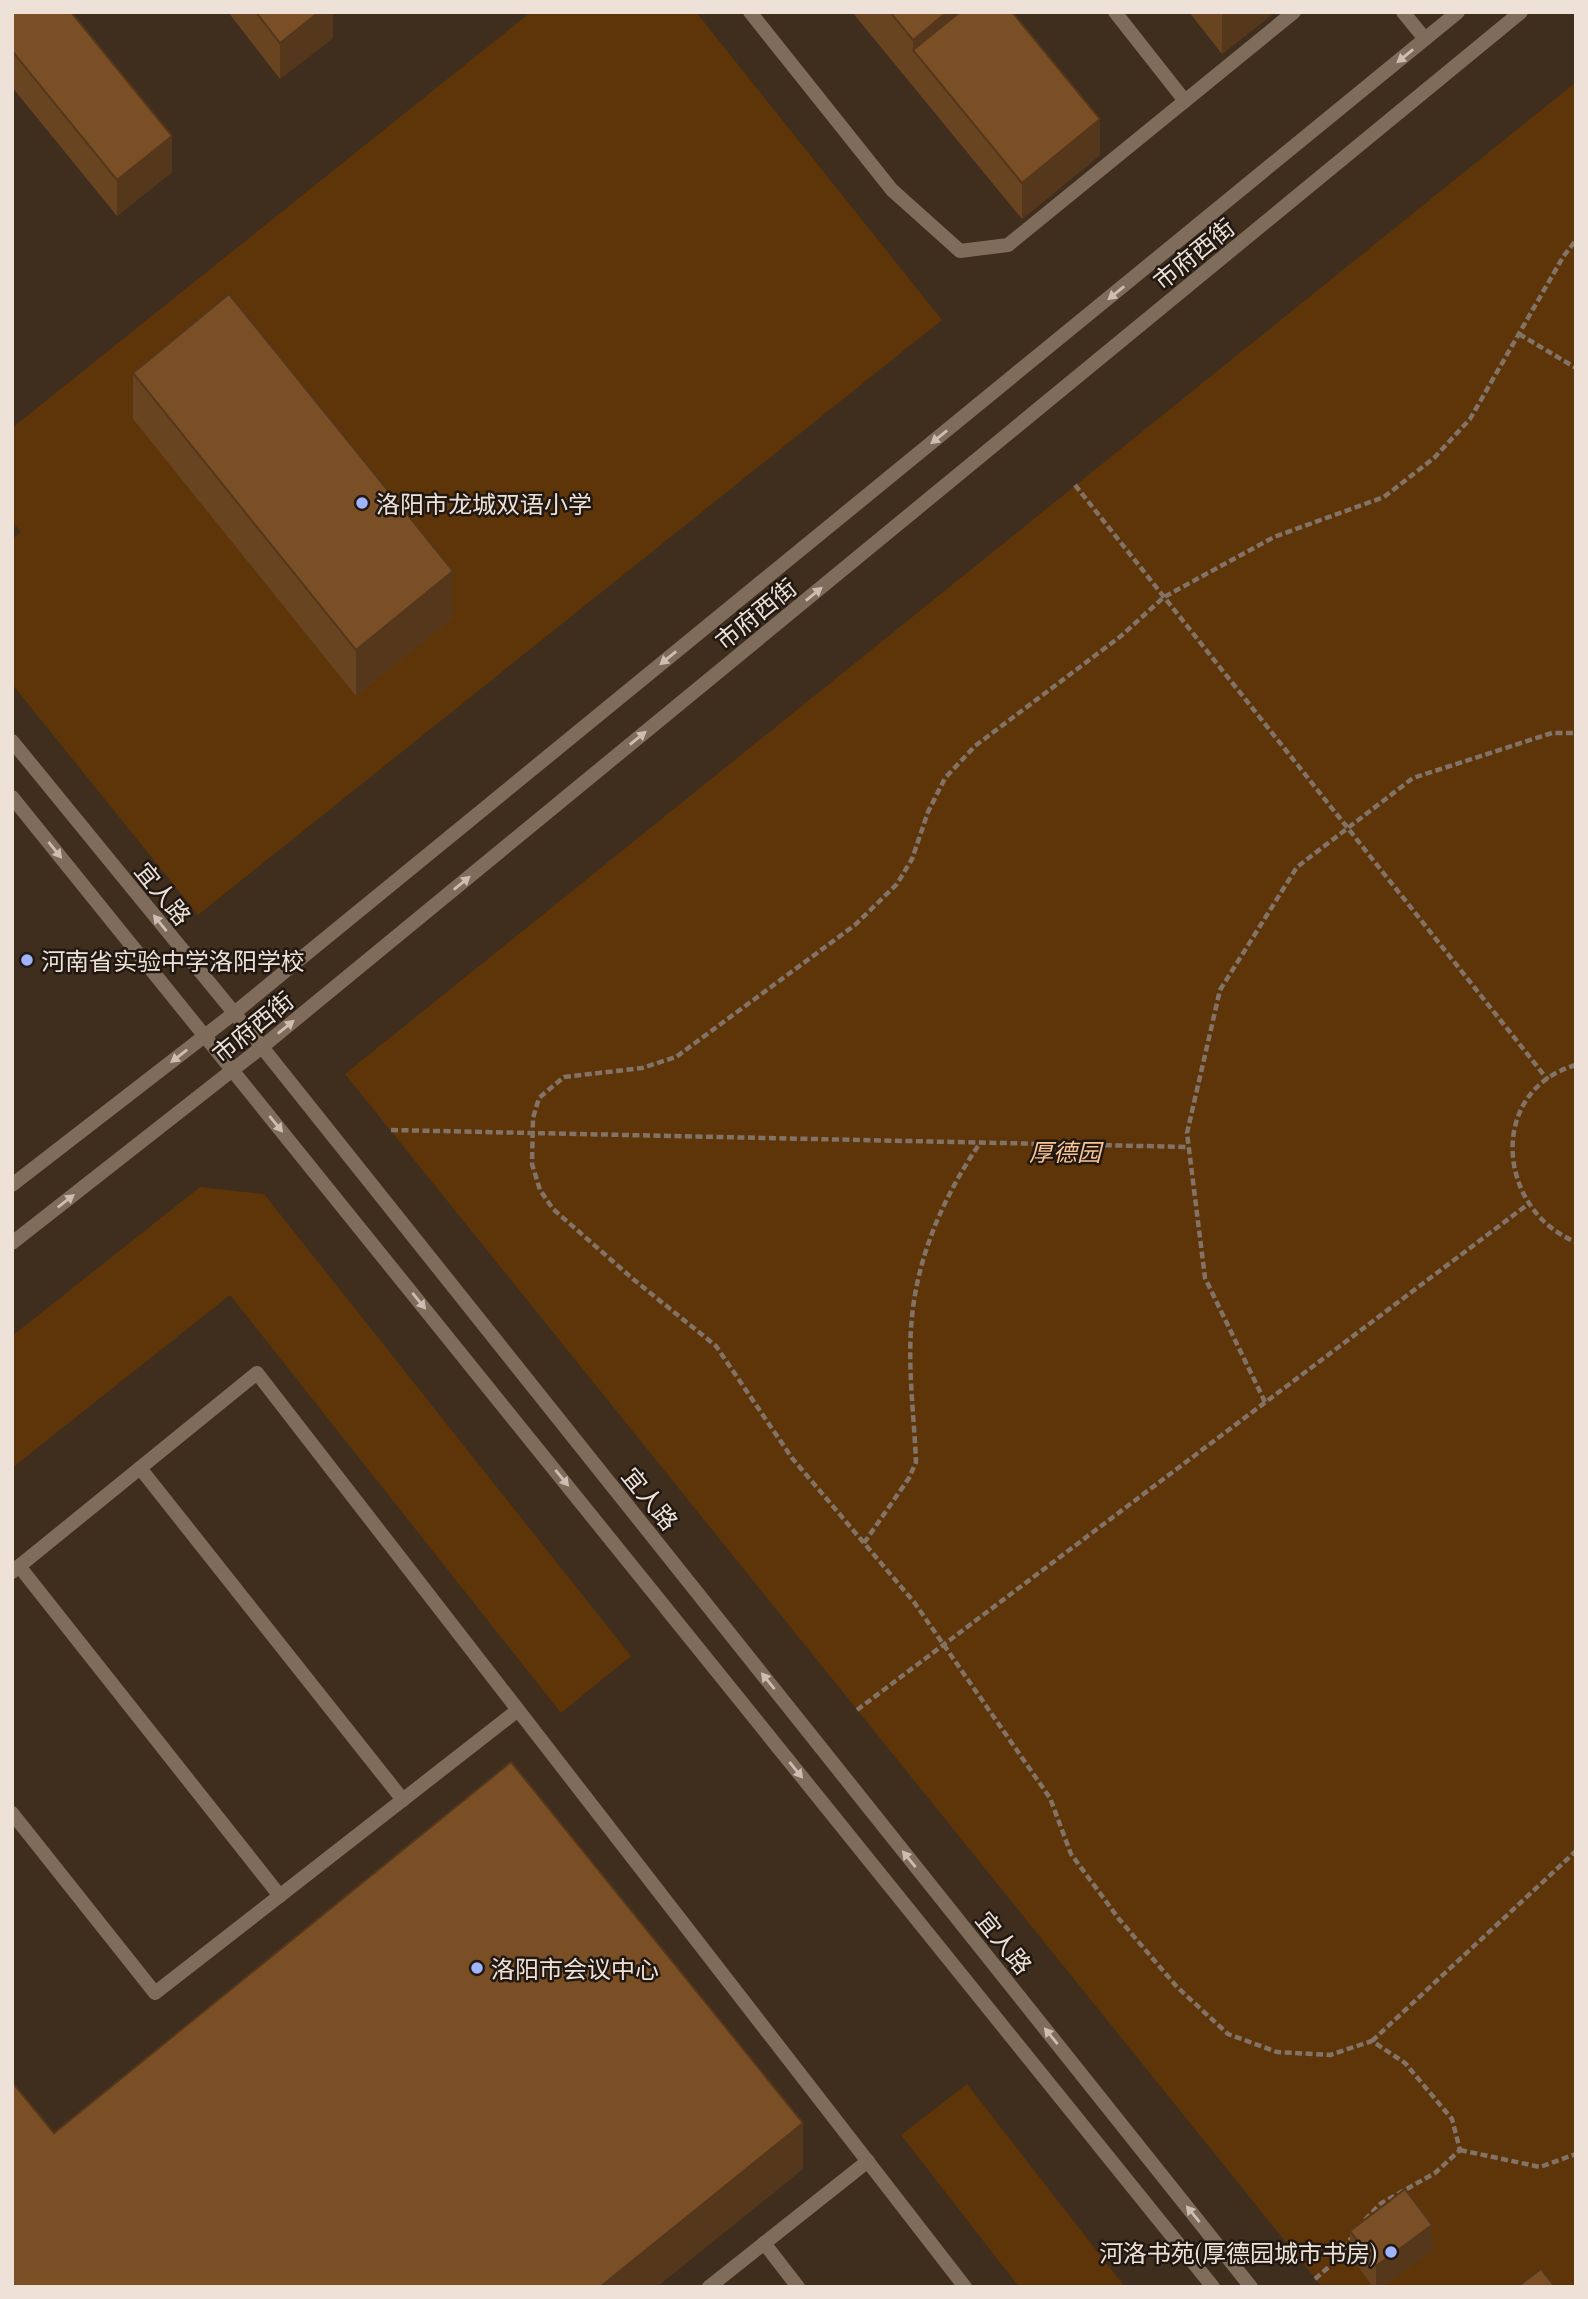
<svg xmlns="http://www.w3.org/2000/svg" width="1588" height="2299" font-family="'Playfair Display','Noto Sans SC',serif">
<rect width="100%" height="100%" fill="#3f2d1e"/>
<g fill="#5d3509">
<path d="M531,12H696L942,320L198,915L12,684V539L21,532L12,521V428Z"/>
<path d="M1576,82V2287H1322L345,1074Z"/>
<path d="M200,1187L264,1194L631,1656L561,1713L230,1295L12,1468V1336Z"/>
<path d="M967,2084L1125,2287H1019L901,2135Z"/>
</g>
<g fill="none" stroke-linecap="round" stroke-linejoin="round">
<g stroke="#827366" stroke-width="4.5" stroke-dasharray="7 3.5" stroke-linecap="butt">
<path d="M1519,334L1576,368"/>
<path d="M1075,485L1548,1080"/>
<path d="M1576,1065C1487,1090 1496,1210 1576,1242"/>
<path d="M391,1130L1189,1147"/>
<path d="M1265,1402L1205,1278L1187,1133L1220,990L1297,867L1413,778L1552,733H1576"/>
<path d="M864,1543L909,1478L916,1462C914,1414 907,1364 912,1317C918,1254 945,1194 980,1143"/>
<path d="M857,1710L1527,1205"/>
<path d="M1372,2041L1576,1851"/>
<path d="M1460,2150L1540,2167L1576,2154"/>
<path d="M1365,2220L1380,2204L1435,2173L1460,2150L1452,2119L1405,2063L1372,2041L1330,2055L1277,2052L1228,2034L1177,1987L1119,1919L1071,1854L1050,1798L914,1602L792,1458L716,1346L633,1279L553,1209L540,1190L532,1164L533,1118L539,1098L564,1077L642,1068L676,1057L855,925L897,884L912,859L928,812L945,778L975,746L1121,636L1164,597L1274,537L1384,497L1434,458L1470,419L1563,257L1576,240"/>
<path d="M1315,2279L1339,2258L1351,2238"/>
</g>
<g stroke="#806c5b" stroke-width="14">
<path d="M140,1468L403,1800"/>
<path d="M19,1566L280,1896"/>
<path d="M12,1572L257,1373L965,2287"/>
<path d="M12,1813L155,1993L518,1710"/>
<path d="M764,2243L798,2287"/>
<path d="M709,2287L868,2161"/>
</g>
<g stroke="#806c5b" stroke-width="14">
<path d="M750,12L892,190L960,251L1008,245L1294,12"/>
<path d="M1115,12L1185,101"/>
<path d="M1403,12L1425,39"/>
<path d="M12,741L262,1047L1251,2287"/>
<path d="M12,797L1213,2287"/>
</g>
<g stroke="#806c5b" stroke-width="14">
<path d="M12,1185L233,1014L1458,12"/>
<path d="M12,1243L262,1047L1521,12"/>
</g>
</g>
<g fill="#694421">
<path d="M12,12L172,172L117,216L12,87Z"/>
<path d="M228,12H333V38L280,79Z"/>
<path d="M852,12H1012L1100,155L1022,219Z"/>
<path d="M1189,12H1275L1222,54Z"/>
<path d="M133,373L453,617L356,696L133,419Z"/>
<path d="M1350,2231L1432,2250L1382,2287H1373L1350,2255Z"/>
</g>
<g fill="#55371b">
<path d="M319,12H333V38L280,79V43Z"/>
<path d="M947,12H978L913,50V40Z"/>
<path d="M1222,12H1275L1222,54Z"/>
<path d="M1100,119V155L1022,219V183Z"/>
<path d="M172,136V172L117,216V180Z"/>
<path d="M453,571V617L356,696V650Z"/>
<path d="M803,2123V2169L657,2287H600Z"/>
<path d="M1432,2225V2250L1382,2287H1376V2266Z"/>
</g>
<g fill="#7a4f26" stroke="#55371b" stroke-width="2">
<path d="M12,12H71L172,136L117,180L12,51Z"/>
<path d="M256,12H319L280,43Z"/>
<path d="M890,12H947L913,40Z"/>
<path d="M960,12H1012L1100,119L1022,183L913,50Z"/>
<path d="M229,294L453,571L356,650L133,373Z"/>
<path d="M511,1762L803,2123L600,2287H12V2082L54,2133Z"/>
<path d="M1405,2189L1432,2225L1376,2266L1350,2231Z"/>
<path d="M1541,2269L1555,2287H1517Z"/>
</g>
<defs><path id="oneway-solid" d="M-6-.8H1V-3.2L6.5 0L1 3.2V.8H-6Z" transform="scale(1.75)"/></defs>
<g fill="#ccbeb2">
<use href="#oneway-solid" transform="translate(1405 56) rotate(141)"/>
<use href="#oneway-solid" transform="translate(1116 293) rotate(141)"/>
<use href="#oneway-solid" transform="translate(939 437) rotate(141)"/>
<use href="#oneway-solid" transform="translate(814 594) rotate(-39)"/>
<use href="#oneway-solid" transform="translate(668 658) rotate(141)"/>
<use href="#oneway-solid" transform="translate(638 738) rotate(-39)"/>
<use href="#oneway-solid" transform="translate(55 850) rotate(51)"/>
<use href="#oneway-solid" transform="translate(462 883) rotate(-39)"/>
<use href="#oneway-solid" transform="translate(160 923) rotate(-129)"/>
<use href="#oneway-solid" transform="translate(286 1027) rotate(-39)"/>
<use href="#oneway-solid" transform="translate(179 1056) rotate(142)"/>
<use href="#oneway-solid" transform="translate(276 1124) rotate(51)"/>
<use href="#oneway-solid" transform="translate(66 1201) rotate(-38)"/>
<use href="#oneway-solid" transform="translate(419 1301) rotate(51)"/>
<use href="#oneway-solid" transform="translate(562 1478) rotate(51)"/>
<use href="#oneway-solid" transform="translate(768 1681) rotate(-129)"/>
<use href="#oneway-solid" transform="translate(796 1770) rotate(51)"/>
<use href="#oneway-solid" transform="translate(909 1859) rotate(-129)"/>
<use href="#oneway-solid" transform="translate(1051 2036) rotate(-129)"/>
<use href="#oneway-solid" transform="translate(1193 2214) rotate(-129)"/>
</g>
<g fill="#a0b3fd" stroke="#201811" stroke-width="2.5">
<circle cx="362" cy="503" r="7"/>
<circle cx="27" cy="960" r="7"/>
<circle cx="477" cy="1968" r="7"/>
<circle cx="1391" cy="2252" r="7"/>
</g>
<g text-anchor="middle" dominant-baseline="central" stroke-width="5" stroke-linejoin="round" paint-order="stroke">
<g font-size="24" fill="#ede1d8" stroke="#201811">
<text transform="translate(1193 253) rotate(-39)">市府西街</text>
<text transform="translate(755 613) rotate(-39)">市府西街</text>
<text transform="translate(164 893) rotate(51)">宜人路</text>
<text transform="translate(252 1026) rotate(-39)">市府西街</text>
<text transform="translate(651 1498) rotate(51)">宜人路</text>
<text transform="translate(1005 1942) rotate(51)">宜人路</text>
</g>
<g font-size="24" fill="#ede1d8" stroke="#201811" text-anchor="start">
<text x="376" y="503">洛阳市龙城双语小学</text>
<text x="41" y="960">河南省实验中学洛阳学校</text>
<text x="491" y="1968">洛阳市会议中心</text>
<text x="1377" y="2252" text-anchor="end">河洛书苑(厚德园城市书房)</text>
</g>
<g font-size="24" font-style="italic" fill="#fac494" stroke="#201811">
<text x="1065" y="1151">厚德园</text>
</g>
</g>
<rect width="1588" height="2299" fill="none" stroke="#ede1d8" stroke-width="28"/>
</svg>
